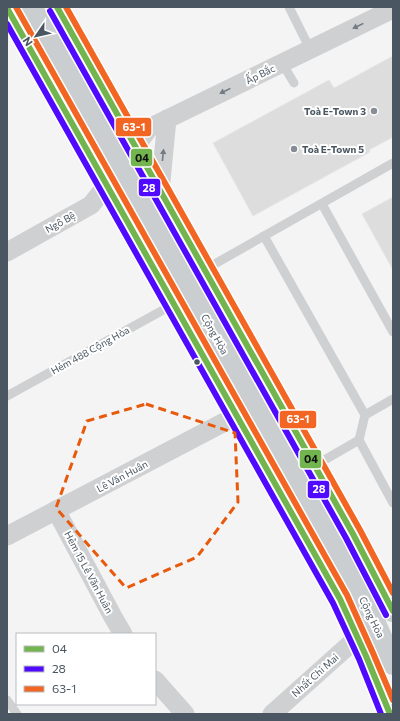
<svg xmlns="http://www.w3.org/2000/svg" width="400" height="721" font-family="Commissioner,sans-serif">
<rect width="100%" height="100%" fill="#f4f4f4"/>
<g fill="#ddddde" stroke="#e5e6e7">
<path d="M393,56V137L369,150L370,152L253,216L213,143L329,80L334,88Z"/>
<path d="M393,197V270L362,214Z"/>
</g>
<g fill="none" stroke-linecap="round" stroke-linejoin="round">
<g stroke="#ced0d2" stroke-width="9">
<path d="M289,7L310,49"/>
<path d="M282,63L294,83"/>
<path d="M322,204L393,332"/>
<path d="M264,236L365,415L359,440L393,503"/>
<path d="M204,270L393,163"/>
<path d="M7,396L174,304"/>
<path d="M365,415L393,399"/>
<path d="M314,466L359,440"/>
<path d="M7,700L17,714"/>
</g>
<g stroke="#ced0d2" stroke-width="19">
<path d="M135,147L149,128L393,9"/>
<path d="M160,191L167,119"/>
<path d="M7,252L91,205L107,185"/>
<path d="M56,510L113,617L123,634"/>
<path d="M7,536L236,416"/>
<path d="M155,680L185,714"/>
<path d="M272,714L358,637"/>
</g>
<g stroke="#caced1" stroke-width="22">
<path d="M31,7L354,582L374,621L393,664"/>
<path d="M57,7L122,124L353,534L373,571L393,611"/>
<path d="M7,8L340,599C358,637 375,675 390,714"/>
</g>
<g stroke="#fff" stroke-width="9">
<g id="bus-1">
<path d="M57,7L353,534L393,611"/>
<path d="M7,8L340,599L366,656L390,714"/>
</g>
</g>
<g stroke="#fff" stroke-width="9">
<g id="bus-2">
<path d="M50,11L346,538L386,615"/>
<path d="M7,24L333,603L359,659L381,714"/>
</g>
</g>
<g stroke="#fff" stroke-width="9">
<g id="bus-3">
<path d="M16,7L347,595L373,653L393,700"/>
<path d="M66,7L360,530L393,593"/>
</g>
</g>
<use href="#bus-1" stroke="#72b54f" stroke-width="6"/>
<use href="#bus-2" stroke="#4f0aff" stroke-width="6"/>
<use href="#bus-3" stroke="#f26522" stroke-width="6"/>
</g>
<defs><path id="oneway-solid" d="M-6-.8H1V-3.2L6.5 0L1 3.2V.8H-6Z"/></defs>
<g fill="#727b83">
<use href="#oneway-solid" transform="translate(358 26) rotate(154)"/>
<use href="#oneway-solid" transform="translate(225 91) rotate(154)"/>
<use href="#oneway-solid" transform="translate(163 155) rotate(-84)"/>
</g>
<path fill="none" stroke="#e8590c" stroke-width="3" stroke-dasharray="8 5" stroke-linejoin="round" d="M146,404L235,433L238,502L197,557L126,588L56,508L87,421Z"/>
<g fill="#868d94" stroke="#fff" stroke-width="1.5">
<circle cx="374" cy="111" r="4"/>
<circle cx="294" cy="149" r="4"/>
</g>
<circle fill="#4a5661" stroke="#fff" stroke-width="1.5" cx="197" cy="362" r="3.5"/>
<g text-anchor="middle" dominant-baseline="central" stroke-width="4" stroke-linejoin="round" paint-order="stroke">
<g font-size="10" fill="#4a5661" stroke="#fff">
<text transform="translate(260 74) rotate(-26)">Ấp Bắc</text>
<text transform="translate(60 222) rotate(-29)">Ngô Bệ</text>
<text transform="translate(215 334) rotate(61)">Cộng Hòa</text>
<text transform="translate(90 350) rotate(-29)">Hẻm 488 Cộng Hòa</text>
<text transform="translate(122 476) rotate(-28)">Lê Văn Huân</text>
<text transform="translate(89 572) rotate(62)">Hẻm 15 Lê Văn Huân</text>
<text transform="translate(372 617) rotate(64)">Cộng Hòa</text>
<text transform="translate(315 675) rotate(-42)">Nhất Chi Mai</text>
</g>
<g font-size="10" font-weight="bold" fill="#4a5661" stroke="#fff" text-anchor="end">
<text x="366" y="111">Toà E-Town 3</text>
<text x="302" y="149" text-anchor="start">Toà E-Town 5</text>
</g>
</g>
<g stroke="#fff" stroke-width="1.5">
<rect x="115" y="117" width="37" height="20" rx="4" fill="#f26522"/>
<rect x="130" y="148" width="23" height="19" rx="4" fill="#72b54f"/>
<rect x="138" y="178" width="23" height="19" rx="4" fill="#4f0aff"/>
<rect x="279" y="410" width="38" height="19" rx="4" fill="#f26522"/>
<rect x="299" y="449" width="23" height="20" rx="4" fill="#72b54f"/>
<rect x="307" y="480" width="23" height="19" rx="4" fill="#4f0aff"/>
</g>
<g font-size="11" text-anchor="middle" font-weight="bold" fill="#fff">
<text x="134" y="131">63-1</text>
<text x="149" y="192">28</text>
<text x="298" y="423">63-1</text>
<text x="319" y="493">28</text>
</g>
<g font-size="11" text-anchor="middle" font-weight="bold" fill="#111">
<text x="142" y="162">04</text>
<text x="311" y="463">04</text>
</g>
<rect width="400" height="721" fill="none" stroke="#4a5661" stroke-width="16"/>
<rect x="16" y="633" width="140" height="72" fill="#ffffff" stroke="#b7bbc0"/>
<rect x="24" y="646" width="20" height="6" fill="#72b54f" stroke="#b7bbc0"/>
<text x="52" y="653" font-size="12" fill="#4a5661">04</text>
<rect x="24" y="666" width="20" height="6" fill="#4f0aff" stroke="#b7bbc0"/>
<text x="52" y="673" font-size="12" fill="#4a5661">28</text>
<rect x="24" y="686" width="20" height="6" fill="#f26522" stroke="#b7bbc0"/>
<text x="52" y="693" font-size="12" fill="#4a5661">63-1</text>
<g transform="translate(36 36) rotate(236)" stroke="#ffffff" stroke-width="3" paint-order="stroke">
<path d="M0-3L7 15L0 10L-7 15Z" fill="#4a5661"/>
<text y="-6" font-size="11" font-weight="bold" text-anchor="middle" fill="#4a5661">N</text>
</g>
</svg>
